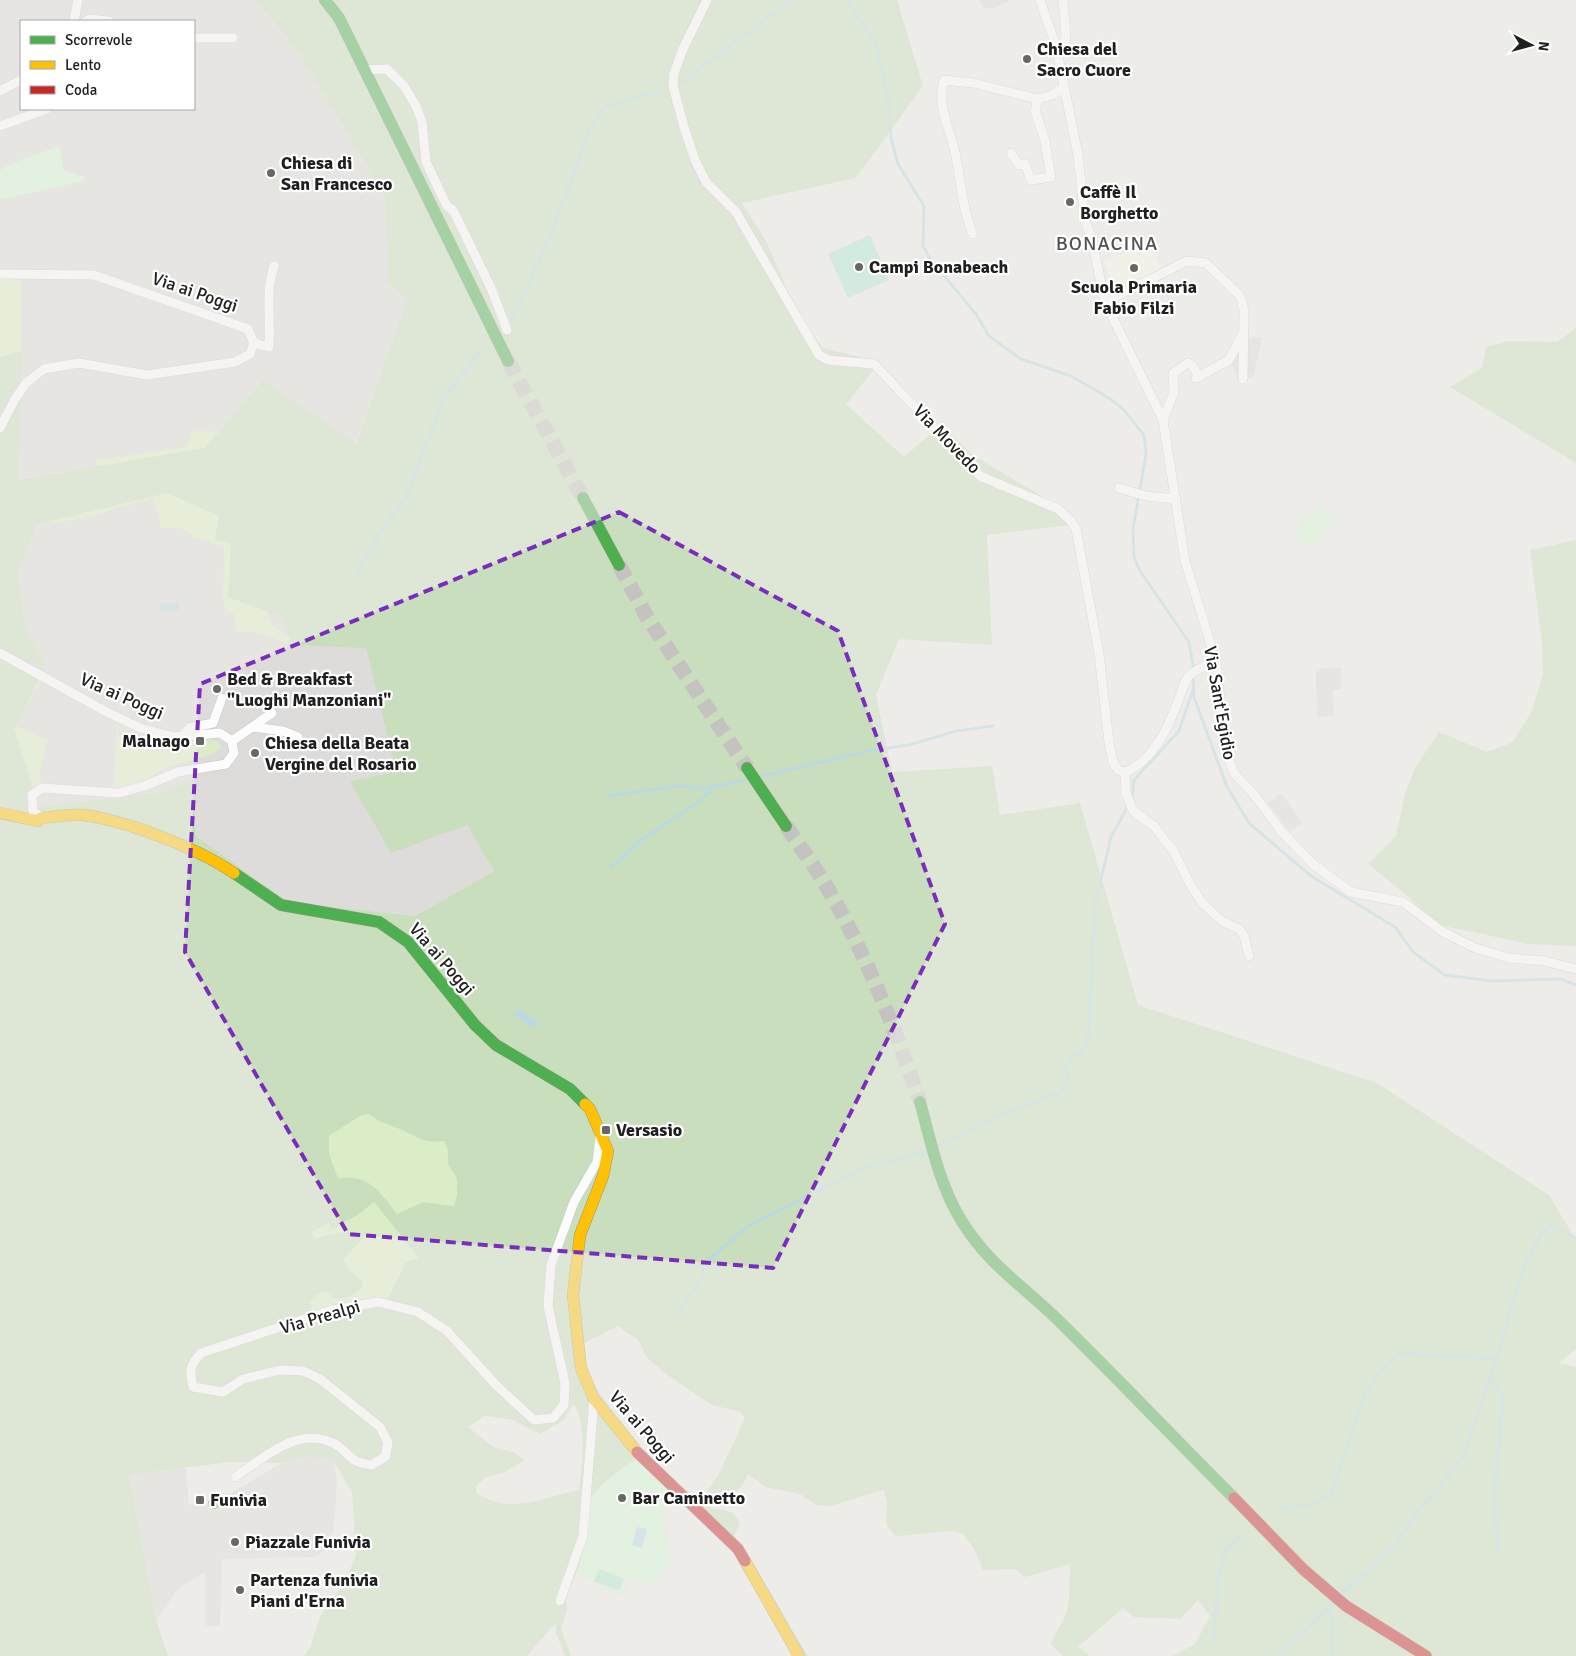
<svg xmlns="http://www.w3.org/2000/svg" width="1576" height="1656" font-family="Signika,sans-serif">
<rect width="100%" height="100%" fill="#eeece9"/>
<g fill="#dddcda" fill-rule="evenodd">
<path d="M0,0H256L297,50L386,197L388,284L407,300L355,444L263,380L205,448L19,480L22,351L0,357ZM21,21H194V109H21Z"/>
<path d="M167,493L366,647L396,772L350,782L467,825L494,871L415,916L289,902L196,836L193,779L163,792L39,807L14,729L46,665L24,624L18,572L37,524Z"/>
</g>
<path fill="#f7f6e4" d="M1148,242L1162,270L1118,293L1104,262Z"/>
<g fill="#dcdcda">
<path d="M979,0H1011L992,9L982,7Z"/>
<path d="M1255,337L1262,338L1253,378L1238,379L1231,363L1239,354L1245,341Z"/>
<path d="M1341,668V689L1333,690L1334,716L1317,717L1316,669Z"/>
<path d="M128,700L153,713L149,721L124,707Z"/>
<path d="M123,724L174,742L171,752L119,735Z"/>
<path d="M1281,793L1303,823L1290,832L1268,803Z"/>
<path d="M307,1456L327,1459L334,1462L337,1482L335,1515L333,1531L326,1549L315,1557L222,1559L220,1627L205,1625V1572L179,1588L156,1620L129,1475L186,1468L189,1505L214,1503L282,1463Z"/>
</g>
<g fill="#dbedc6">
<path d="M0,278H22L21,380L0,418Z"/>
<path d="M192,431L237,432L269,619L273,626L291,638L286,644L262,633L236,631L234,613H228L223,601L224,546L192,537V534L179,528H161L154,498C103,511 73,528 19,521L27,479L30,477L97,468L96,459H106L186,447Z"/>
<path d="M0,658L39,683L15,726L48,740L39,772L42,784L32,788L28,816Z"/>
<path d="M117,723L119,735L170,752L173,745C186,744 210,736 220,743L221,747C215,757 186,761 174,765C153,773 136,788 113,788Z"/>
<path d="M369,1114C382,1124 388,1124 402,1130C419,1138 424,1144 444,1141L448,1150V1164L457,1179V1195L454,1206L423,1202L397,1214C381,1191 368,1174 338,1178L329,1154V1136L360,1116Z"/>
<path d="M374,1202L419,1258L402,1269L388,1298L359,1299L312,1313L310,1301L318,1293L326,1291L335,1299L342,1298L363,1281L350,1271L343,1260L365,1236L324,1235L316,1239L310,1232L329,1224L332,1229L359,1214Z"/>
</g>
<g fill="#c9debc" fill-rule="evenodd">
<path d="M256,0H897L923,86L856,178L742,203L766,241L786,287L807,326L823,348L880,362L846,404L904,457L941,425L973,455L1055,504L1068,525L987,535L992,645L899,639L876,695L892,772L992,766L1000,815L1080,803L1138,1005L1377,1083L1549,1195L1576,1240V1349L1559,1363L1576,1367V1656H1172L1195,1644L1210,1616L1198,1600L1180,1619L1134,1617L1123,1608L1078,1647L1090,1656H1063L1051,1644C1054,1633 1061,1626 1065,1616C1071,1601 1069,1581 1070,1565C1054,1567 1039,1574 1024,1577L1016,1569L983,1570L973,1547L963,1534L952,1531L896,1536L887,1526C885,1511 890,1505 883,1490L830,1506L816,1505L800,1494L765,1487L748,1474C738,1501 722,1496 699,1502C711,1515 733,1502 740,1524L734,1536L755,1566L808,1656H794L731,1550L668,1490L661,1517L672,1558L655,1584L629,1579L623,1595L576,1573L566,1600L567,1610L561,1629L571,1656H565L556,1633V1622L527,1656H304L310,1648L320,1617L344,1583L356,1556L352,1492L334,1462L327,1459L307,1456L282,1463L230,1462L129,1475L156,1620L168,1656H0V357L22,351L19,480L205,448L263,380L356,443L407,300L388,284L386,197L297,50ZM167,493L219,516L215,540L231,544L228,597L283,617L292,645L366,648L396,772L350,781L391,853L467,825L494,871L415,916L289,902L196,836L193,779L163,792L39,807L14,729L46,665L24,624L18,572L37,524ZM369,1114C382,1124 388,1124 402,1130C419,1138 424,1144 444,1141L448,1150V1164L457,1179V1195L454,1206L423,1202L397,1214C380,1191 369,1174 338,1178L329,1154V1136L360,1116ZM374,1202L419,1258L406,1262L388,1298L359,1299L312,1313L310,1301L318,1293L326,1291L334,1299C347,1297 362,1295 363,1281L350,1271L343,1260L365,1236C352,1230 329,1233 316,1239L310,1232L329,1224L332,1229L359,1214ZM618,1326L638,1340L647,1358L666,1374L712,1405L741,1412L745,1418L719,1474L706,1493L691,1495L642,1448L596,1389L586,1367L582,1344ZM573,1404C588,1423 582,1467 579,1490C543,1497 511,1516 476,1493V1486L486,1477L505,1472L525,1460L513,1452L495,1448L468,1427L485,1416L513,1420L540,1434L564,1420Z"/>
<path d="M1576,328V463L1450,387L1482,368L1486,347L1508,341L1557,342Z"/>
<path d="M1576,540V946L1529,944L1434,924L1411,899L1368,864L1396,836L1405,794L1415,768L1439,732L1487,752L1513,742L1532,711L1543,673L1542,642L1530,550Z"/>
</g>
<g fill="#d5f5d5">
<path d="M60,146L63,170L85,177L83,181L0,200V170L12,163Z"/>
<path d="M1318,504L1337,518L1313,545L1298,539L1301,519L1312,517Z"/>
<path d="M637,1459L668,1489L661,1517L672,1558L655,1584L629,1579L623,1595L576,1573C587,1550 583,1527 589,1504C593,1487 623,1467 637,1459Z"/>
</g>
<g fill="#b2e7d0">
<path d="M870,235L889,280L848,298L828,254Z"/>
<path d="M599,1569L624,1579L619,1591L594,1581Z"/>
</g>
<g fill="#badae3">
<path d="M179,602V610L160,611V603Z"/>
<path d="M519,1009L538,1021L534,1028L515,1016Z"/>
<path d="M637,1527L647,1529L642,1548L632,1545Z"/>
</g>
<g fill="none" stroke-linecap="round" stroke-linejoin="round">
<g stroke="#badae3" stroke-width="3">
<path d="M848,0L876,45L888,98L891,138L898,164L924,206L923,246L931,260L976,314L989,336L1021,359L1071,376L1109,398L1123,409L1144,435L1146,454L1133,529L1134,557L1140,571L1189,642L1193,665L1194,697L1227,787L1249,823L1311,876L1395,927L1413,952L1445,975L1492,981L1561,979L1576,985"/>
<path d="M681,83L791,0"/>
<path d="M511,319L523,297L558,216L590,129L606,106L662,90"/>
<path d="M357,574L376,539L406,497L444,397L480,352"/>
<path d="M758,777L873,750L909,745L956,731L993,726"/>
<path d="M607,796L680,786L703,789L749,779"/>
<path d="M1132,801L1134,780L1179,731L1193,690"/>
<path d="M611,867L644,838L696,804L715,787"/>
<path d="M936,1147L994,1117L1059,1093L1068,1083L1066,1068L1072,1055L1079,1056L1088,1040L1095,905L1111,837L1128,806"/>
<path d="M675,1317L697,1285L711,1258L748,1226L862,1169L928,1151"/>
<path d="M1490,1379L1503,1396L1494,1501L1499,1553"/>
<path d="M1280,1509L1314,1503L1330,1495L1364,1398L1377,1374L1397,1354L1497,1358"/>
<path d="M1339,1595L1369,1571L1396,1544L1415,1515L1462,1459L1497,1358L1523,1269L1541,1234L1552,1226L1576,1238"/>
<path d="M1214,1641L1218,1576L1224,1554L1241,1534"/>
<path d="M1278,1656C1294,1638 1313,1624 1329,1606"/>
<path d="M1331,1656L1333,1633L1329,1605L1333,1601"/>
</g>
<g stroke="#c5c3c1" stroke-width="15" stroke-dasharray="15 8" stroke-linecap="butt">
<path d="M508,361L583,498"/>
<path d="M619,565L647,617L747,768"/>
<path d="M786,826C798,844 811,861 822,879C864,948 894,1026 920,1102"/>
</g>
<g stroke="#c7c6c5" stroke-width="10">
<g id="street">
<path d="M707,0L682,51L674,74L673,86L684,127L695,160L706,182L736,212L819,355L828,360L874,364L980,476L1058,509L1071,521L1076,529L1099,654L1109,742L1113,762L1118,770L1125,772C1152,762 1167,730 1177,704C1181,695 1182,684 1189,676C1196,669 1207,665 1216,661"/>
<path d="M1040,0L1056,46L1078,155L1085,221L1091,236L1105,302L1163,420L1185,561L1216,661L1225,749L1234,773L1256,797L1282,832L1314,865L1351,892L1403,902L1443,932L1475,948L1509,958L1544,961L1576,969"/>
<path d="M74,21L78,0"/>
<path d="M86,21L90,19L109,21"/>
<path d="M194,38H233"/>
<path d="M1056,46L1064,42L1066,38L1063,0"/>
<path d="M364,70L387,69L404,86L416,106L422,122L426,162L447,206L453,210L491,288L507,330"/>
<path d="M0,91L21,80"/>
<path d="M0,126L47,109"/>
<path d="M1011,153L1019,165L1025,164L1031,180L1051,177L1045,141L1035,110L1038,99"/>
<path d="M973,234C961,206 961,177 954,148C948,126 937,103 944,80L973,83L1038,99L1052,95L1064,88"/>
<path d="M0,274L94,275L248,329L254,343L250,354L235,362L147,375L79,363L44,369L26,383L15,399L0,428"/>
<path d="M1105,302L1187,261L1206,263L1240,296L1244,310L1243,379"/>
<path d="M254,343L269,347C271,318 265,294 274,266"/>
<path d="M1196,378L1229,360L1242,335"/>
<path d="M1163,420L1174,392L1173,373L1188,363L1192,365L1199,377"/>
<path d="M1119,488L1146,496L1176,499"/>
<path d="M0,653L105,711L140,728L174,737L220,733L232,741L234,753L226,764L178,772L144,786L119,793L42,788L32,795L33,811L41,818"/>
<path d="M253,727L283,731L298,737"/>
<path d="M182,737L189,728L213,723L222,698"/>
<path d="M232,741L272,713"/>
<path d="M1125,772L1126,793L1133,811L1154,826L1174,852L1190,884L1202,903L1222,921L1239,929L1244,936L1249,956"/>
<path d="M235,1477C265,1457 298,1425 335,1444C343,1448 348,1457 356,1461C360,1463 366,1464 371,1465L385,1457L388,1443L380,1427L320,1379L303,1371L280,1370L243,1379L223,1392L193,1387C189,1371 190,1365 201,1353L332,1310L378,1302L418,1312L447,1331L497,1386L534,1420L553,1418L564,1405L565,1383L548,1306L551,1265L574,1202L597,1162L600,1137"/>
<path d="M560,1601L583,1536L594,1399"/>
</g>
</g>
<g stroke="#97987f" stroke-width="12">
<g id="fast">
<path d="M325,0L339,18L508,361"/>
<path d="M583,498L619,565"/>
<path d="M747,768L786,826"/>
<path d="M234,873L281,905L379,922L408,942L475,1025L496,1045L570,1089L585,1104"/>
<path d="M920,1102C931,1142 939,1184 961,1220C989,1266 1024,1286 1061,1323C1119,1380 1176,1440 1234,1498"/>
<path d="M214,1503L216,1499"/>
</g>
</g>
<g stroke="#97987f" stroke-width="12">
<g id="slow">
<path d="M0,813L38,821L41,818C55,817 70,814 83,815C128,821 197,848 234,873"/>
<path d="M585,1104L590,1109L608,1151L603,1176L580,1235L573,1295L581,1368L594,1399L637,1452"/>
<path d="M745,1561L799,1656"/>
</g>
</g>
<g stroke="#97987f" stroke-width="12">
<g id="jam">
<path d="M637,1452L738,1549L745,1561"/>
<path d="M1234,1498L1304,1570L1346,1606L1426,1656"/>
</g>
</g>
<use href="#street" stroke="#fcfcfc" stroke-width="9"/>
<use href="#fast" stroke="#4caf50" stroke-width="11"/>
<use href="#slow" stroke="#ffc107" stroke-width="11"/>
<use href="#jam" stroke="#c62828" stroke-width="11"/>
</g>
<path d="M0 0H1576V1656H0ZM619,512L838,631L945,924L773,1268L348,1234L185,952L200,684Z" fill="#eeece9" fill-opacity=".55" fill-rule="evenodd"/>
<path fill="none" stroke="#7b2cbf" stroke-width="4" stroke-dasharray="10 6" stroke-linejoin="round" d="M619,512L838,631L945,924L773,1268L348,1234L185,952L200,684Z"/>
<g fill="#686766" stroke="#fff" stroke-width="2">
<circle cx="1027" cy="59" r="5"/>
<circle cx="271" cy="173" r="5"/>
<circle cx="1070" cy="202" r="5"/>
<circle cx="859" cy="267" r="5"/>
<circle cx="1134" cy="268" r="5"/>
<circle cx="217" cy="689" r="5"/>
<rect x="195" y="736" width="10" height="10" rx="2.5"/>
<circle cx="255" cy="753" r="5"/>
<rect x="601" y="1125" width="10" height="10" rx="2.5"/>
<circle cx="622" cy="1498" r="5"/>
<rect x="195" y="1495" width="10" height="10" rx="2.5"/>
<circle cx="235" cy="1542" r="5"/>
<circle cx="240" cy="1590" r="5"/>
</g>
<g text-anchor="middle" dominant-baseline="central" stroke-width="4.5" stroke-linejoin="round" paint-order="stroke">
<g font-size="18" font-weight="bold" fill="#202020" stroke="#fff" text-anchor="start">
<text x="1037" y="49">Chiesa del<tspan x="1037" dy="21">Sacro Cuore</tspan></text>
<text x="281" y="163">Chiesa di<tspan x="281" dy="21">San Francesco</tspan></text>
<text x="1080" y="192">Caffè Il<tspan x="1080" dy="21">Borghetto</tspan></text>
<text x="869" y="267">Campi Bonabeach</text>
<text x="1134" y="287" text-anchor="middle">Scuola Primaria<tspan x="1134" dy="21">Fabio Filzi</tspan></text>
<text x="227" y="679">Bed &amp; Breakfast<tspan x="227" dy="21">"Luoghi Manzoniani"</tspan></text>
<text x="190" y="741" text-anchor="end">Malnago</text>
<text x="265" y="743">Chiesa della Beata<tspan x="265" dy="21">Vergine del Rosario</tspan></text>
<text x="616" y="1130">Versasio</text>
<text x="632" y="1498">Bar Caminetto</text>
<text x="210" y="1500">Funivia</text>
<text x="245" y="1542">Piazzale Funivia</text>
<text x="250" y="1580">Partenza funivia<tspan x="250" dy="21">Piani d'Erna</tspan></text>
</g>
<g font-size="18" fill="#202020" stroke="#fff">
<text transform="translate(195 292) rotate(19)">Via ai Poggi</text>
<text transform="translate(947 439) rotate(46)">Via Movedo</text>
<text transform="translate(122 696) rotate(24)">Via ai Poggi</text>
<text transform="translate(1220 703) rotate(80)">Via Sant'Egidio</text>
<text transform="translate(442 959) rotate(49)">Via ai Poggi</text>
<text transform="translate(320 1317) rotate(-16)">Via Prealpi</text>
<text transform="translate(642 1427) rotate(49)">Via ai Poggi</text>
</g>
<g font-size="20" letter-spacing="1" fill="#535353" stroke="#fff">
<text x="1107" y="243">BONACINA</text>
</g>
</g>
<rect x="20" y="20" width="175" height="90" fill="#ffffff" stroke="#a6a6a6"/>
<rect x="30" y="36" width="25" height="8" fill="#4caf50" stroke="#a6a6a6"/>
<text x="65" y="45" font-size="15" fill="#202020">Scorrevole</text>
<rect x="30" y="61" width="25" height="8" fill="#ffc107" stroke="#a6a6a6"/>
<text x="65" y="70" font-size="15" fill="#202020">Lento</text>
<rect x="30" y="86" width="25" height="8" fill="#c62828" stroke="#a6a6a6"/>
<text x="65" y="95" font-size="15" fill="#202020">Coda</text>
<g transform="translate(1531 45) rotate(96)" stroke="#ffffff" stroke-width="4" paint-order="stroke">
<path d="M0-4L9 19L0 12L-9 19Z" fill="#202020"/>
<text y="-8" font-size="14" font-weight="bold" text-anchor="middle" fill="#202020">N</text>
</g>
</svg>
